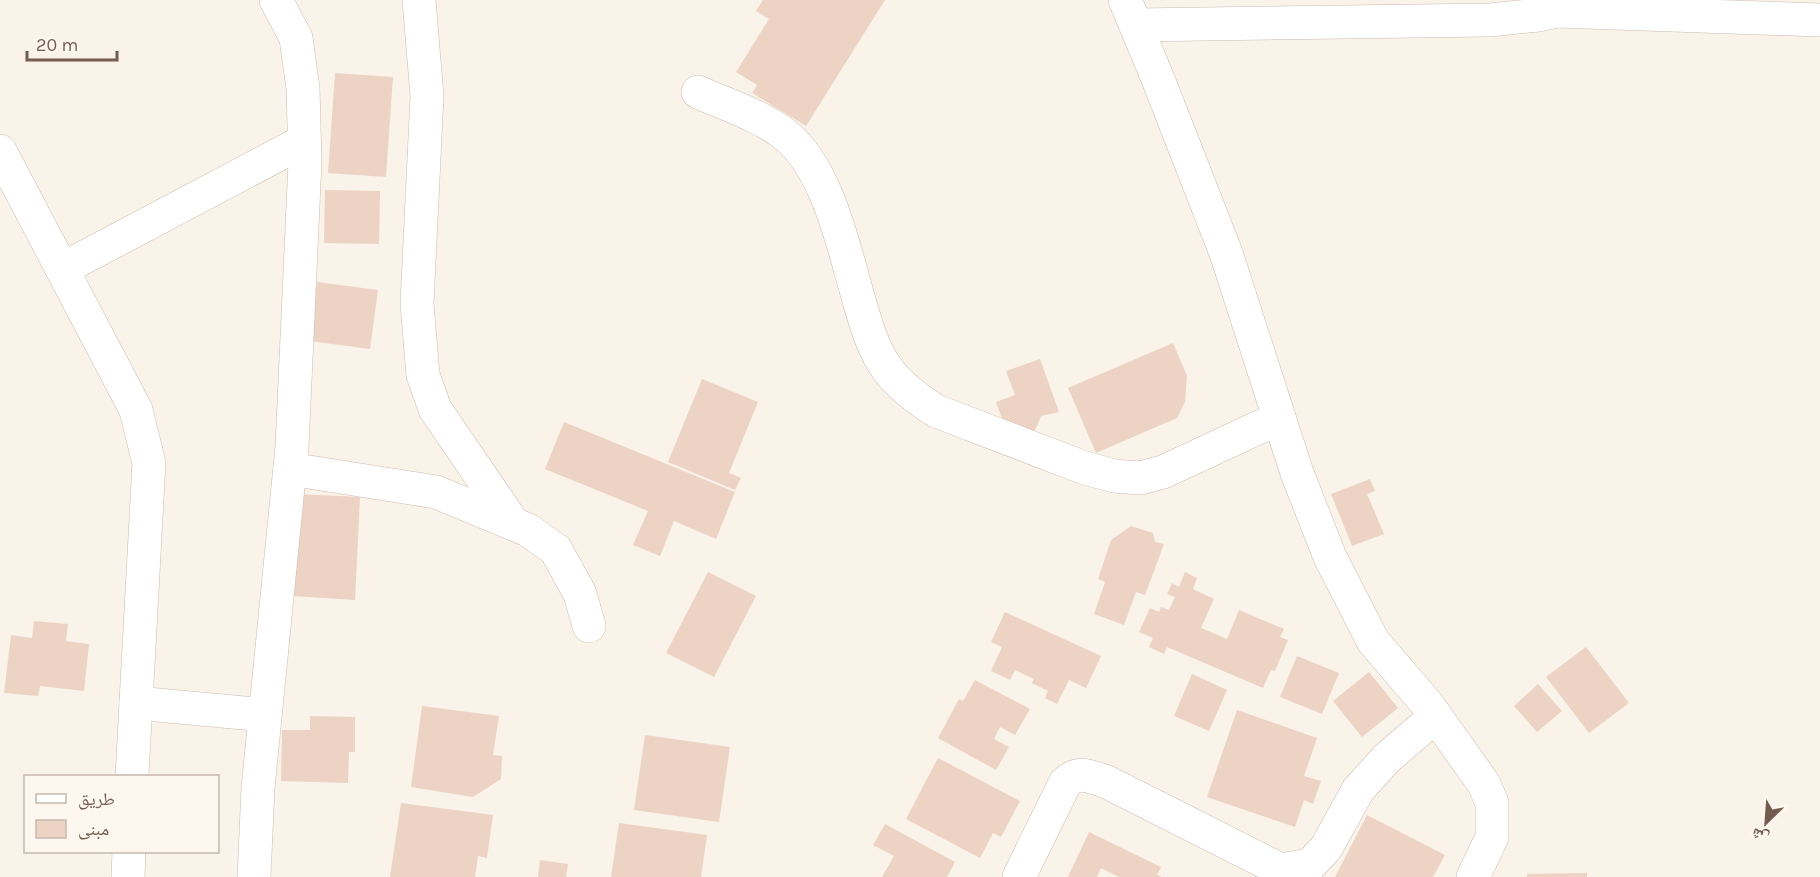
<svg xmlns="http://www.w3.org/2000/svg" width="1820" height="877" font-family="Karla,'Noto Naskh Arabic',sans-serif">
<rect width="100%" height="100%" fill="#faf3e9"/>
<g fill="#edd3c3">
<path d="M763,0H885L806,126L752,93L757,85L736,72L769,19L756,11Z"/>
<path d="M335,73L393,77L386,177L328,173Z"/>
<path d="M325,190L380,191L379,244L324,243Z"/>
<path d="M317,282L378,290L370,349L310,341Z"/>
<path d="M1173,343L1187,376L1185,402L1177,418L1096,453L1068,388Z"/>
<path d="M1040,359L1059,412L1041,416L1034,433L1006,430L996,402L1015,395L1006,371Z"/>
<path d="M702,379L758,402L729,473L741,478L735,490L668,462Z"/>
<path d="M564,422L735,492L716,539L674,521L660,556L633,545L648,511L545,469Z"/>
<path d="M1370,479L1375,491L1367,494L1384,534L1352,546L1331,494Z"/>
<path d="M297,494L360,497L355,600L292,596Z"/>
<path d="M1131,526L1153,533L1155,542L1164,544L1145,595L1136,592L1124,625L1094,614L1105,582L1098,579L1111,540Z"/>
<path d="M708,572L756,596L714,677L666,653Z"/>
<path d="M1185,572L1197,578L1193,589L1214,599L1201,628L1227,639L1239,610L1284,629L1280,637L1288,640L1275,671L1271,670L1263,688L1167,647L1164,654L1149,647L1153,638L1139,632L1150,608L1159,612L1161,607L1169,610L1175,597L1167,594L1172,583L1179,587Z"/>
<path d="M1005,612L1101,656L1086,688L1069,680L1057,704L1045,698L1048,691L1032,683L1034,679L1015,670L1010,680L991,671L1002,647L991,642Z"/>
<path d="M34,621L68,624L66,641L89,644L84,691L40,686L38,696L4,693L11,635L32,638Z"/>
<path d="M1586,647L1629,703L1589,733L1546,677Z"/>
<path d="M1297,656L1339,673L1322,714L1280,697Z"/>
<path d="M1369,672L1398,708L1362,737L1333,701Z"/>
<path d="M1192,674L1227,690L1209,731L1174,716Z"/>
<path d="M975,680L1030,709L1015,735L1000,727L994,739L1009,747L996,770L938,738L959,699L963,701Z"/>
<path d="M1538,684L1562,711L1537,732L1514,706Z"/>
<path d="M422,706L499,716L493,755L502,756L501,779L473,797L411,787Z"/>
<path d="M1237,710L1317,738L1304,776L1321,781L1313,804L1304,800L1295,827L1207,797Z"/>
<path d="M310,716L355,717V752H349L348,783L281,781L282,730H310Z"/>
<path d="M645,735L730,747L719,822L634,810Z"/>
<path d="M938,758L1020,801L1001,837L993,833L980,858L906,819Z"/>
<path d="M401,803L493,815L487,858L478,856L475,877H390Z"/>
<path d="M1367,815L1445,855L1433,877H1335Z"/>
<path d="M619,823L707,835L701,877H611Z"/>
<path d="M885,824L955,862L947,877H882L894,856L873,845Z"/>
<path d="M1089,832L1161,867L1157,875L1162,877H1119L1101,868L1097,877H1068Z"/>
<path d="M540,860L568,864L566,877H538Z"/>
<path d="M1587,873V877H1527V874Z"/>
</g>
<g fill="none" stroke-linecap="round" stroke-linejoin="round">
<g stroke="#ccbbb0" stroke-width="34">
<g id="minor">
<path d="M419,0L427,96L417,304L423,375L435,409L513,523"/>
<path d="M1125,0L1158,79L1226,253L1297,473L1330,557L1373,641L1427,704L1484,784L1492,803V837L1473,877"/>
<path d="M1557,11L1820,20"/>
<path d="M1136,25L1490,20L1538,15L1557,11L1566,0"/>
<path d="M698,92C727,105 759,115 784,134C829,168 845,254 861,307C867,328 874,351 888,370C900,386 919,400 936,411L1082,467L1114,476L1140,478L1163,472L1279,418"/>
<path d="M0,151L136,410L149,463L132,776"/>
<path d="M62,269L304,141"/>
<path d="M290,469L436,492L528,530L556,550L580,594L589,626"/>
<path d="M136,703L265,715"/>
<path d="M128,877L129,852"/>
<path d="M254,877L258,788L292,447L305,162L303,88L296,38L276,0"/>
<path d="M1019,877L1065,783C1080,769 1090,777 1107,782L1281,870L1310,865L1326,848L1358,790L1387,758L1436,716"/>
</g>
</g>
<use href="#minor" stroke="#fff" stroke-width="33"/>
</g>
<rect x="24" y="775" width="195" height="78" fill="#fdf7ef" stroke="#c6b9af" stroke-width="1.5"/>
<rect x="36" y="794" width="30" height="9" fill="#ffffff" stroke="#c6b9af" stroke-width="1.5"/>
<text x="78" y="805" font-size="18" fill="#735b4f">طريق</text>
<rect x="36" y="820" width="30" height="18" fill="#edd3c3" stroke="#c6b9af" stroke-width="1.5"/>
<text x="78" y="835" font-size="18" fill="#735b4f">مبنى</text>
<g transform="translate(1766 823) rotate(205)" stroke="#fdf7ef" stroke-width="4.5" paint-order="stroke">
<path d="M0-4.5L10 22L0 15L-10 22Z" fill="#735b4f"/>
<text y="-9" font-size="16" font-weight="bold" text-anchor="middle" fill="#735b4f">ش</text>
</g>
<path d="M27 51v9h90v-9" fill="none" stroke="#735b4f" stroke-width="3"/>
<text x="36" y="51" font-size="18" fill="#735b4f" stroke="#fdf7ef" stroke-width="4.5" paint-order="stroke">20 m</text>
</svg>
